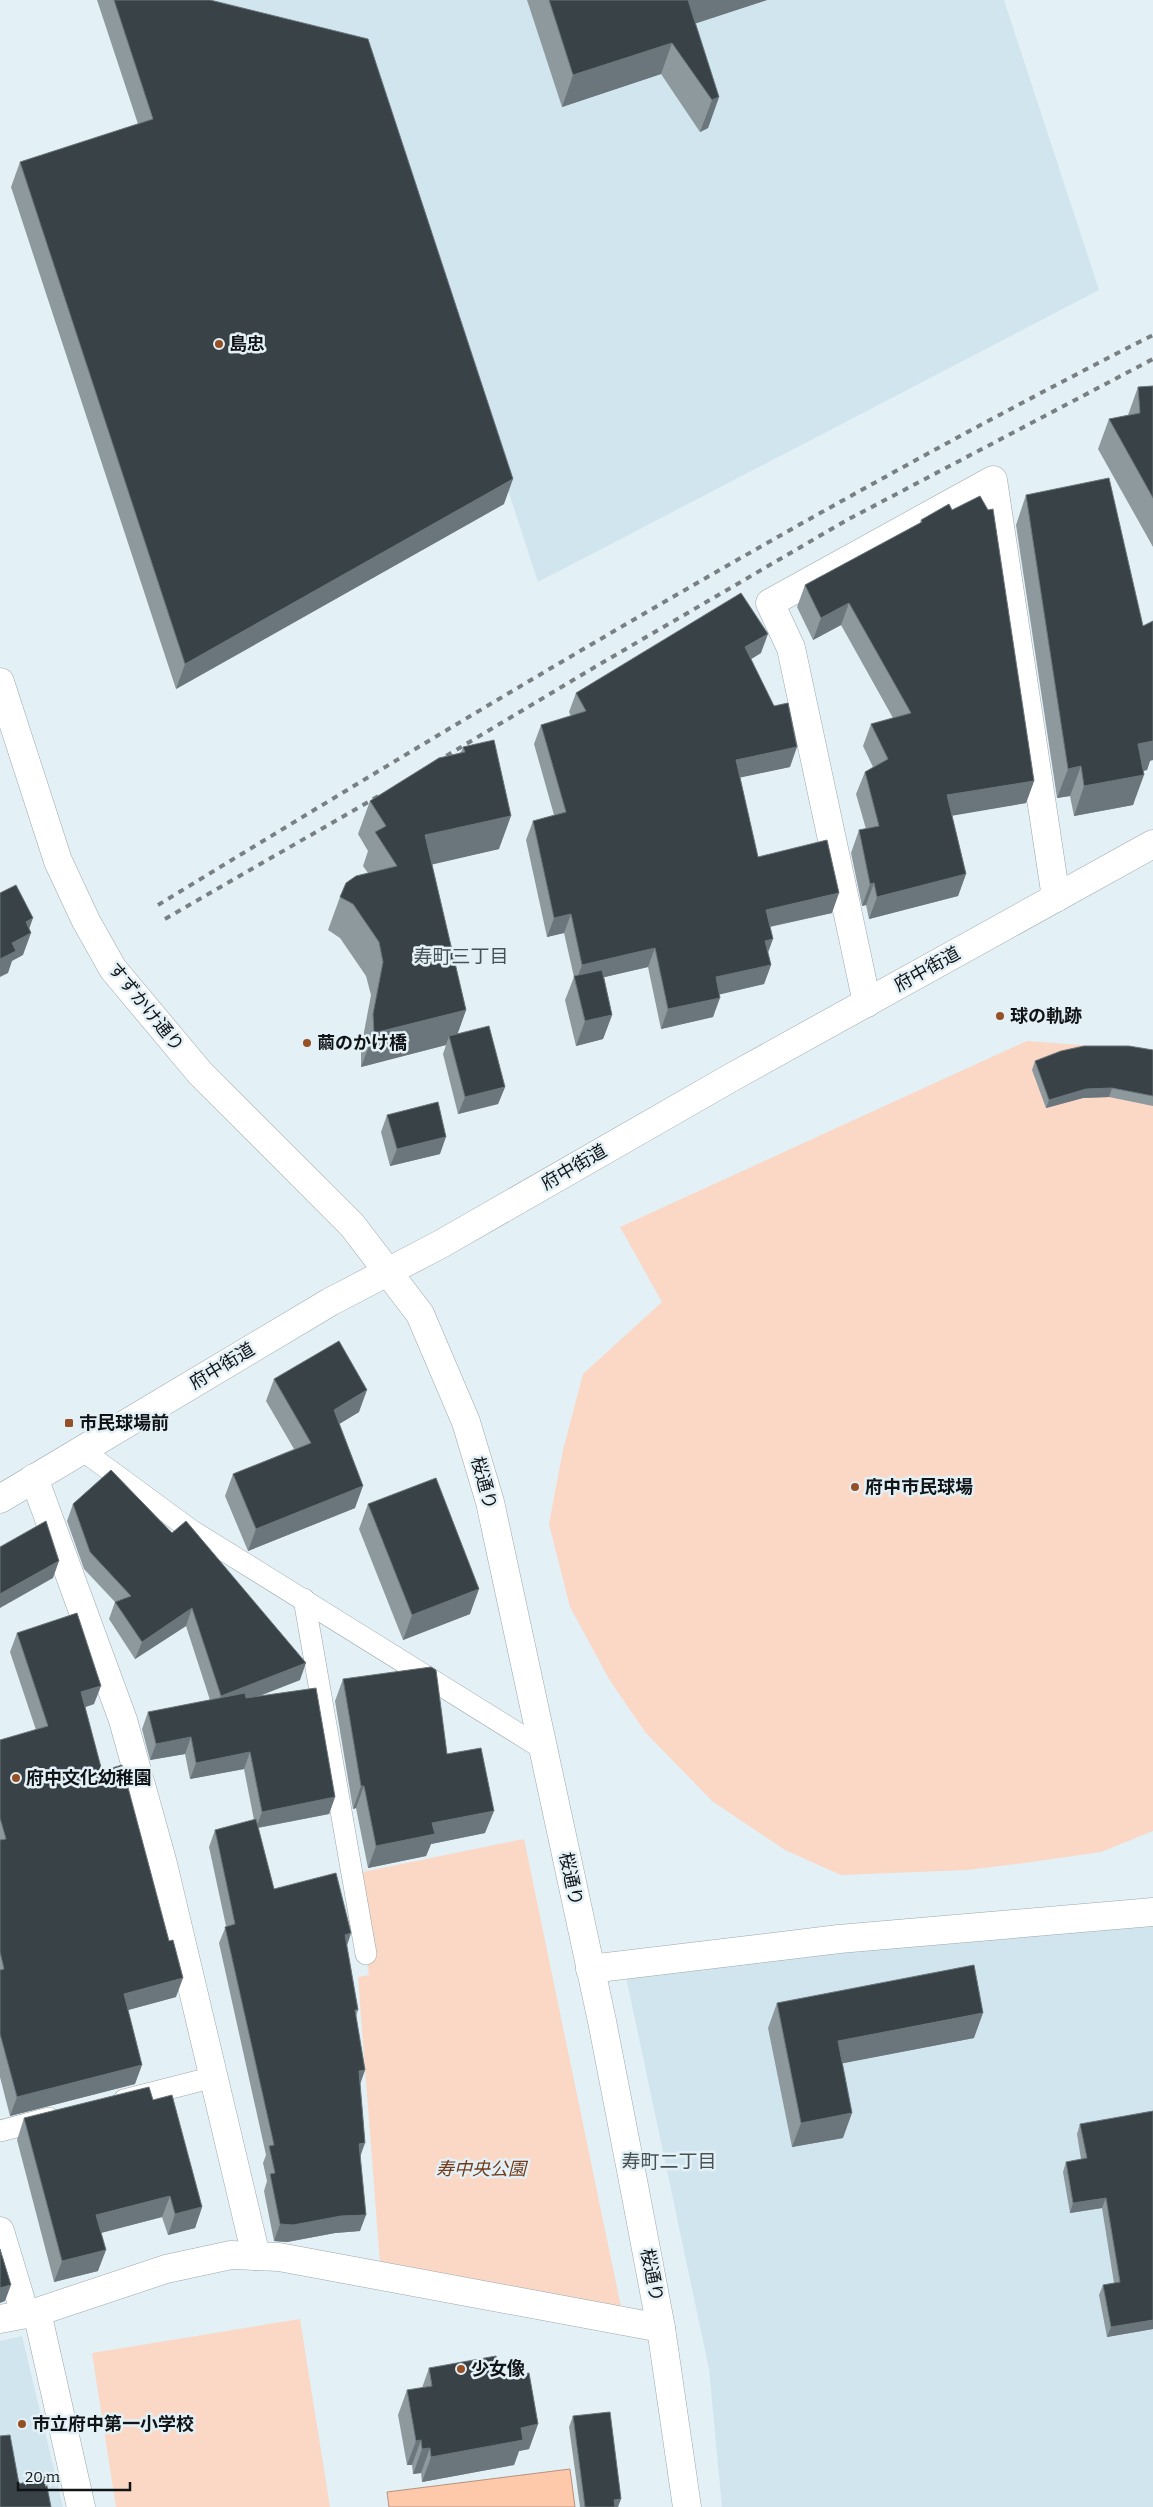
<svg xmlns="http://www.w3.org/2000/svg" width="1153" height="2507" font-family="Bitter,'Noto Sans JP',serif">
<rect width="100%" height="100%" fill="#e3f0f6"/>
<g fill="#d1e5ef">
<path d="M135,0H1004L1099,290L538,582L367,58Z"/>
<path d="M1153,1920V2507H722L709,2369L625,1972Z"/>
<path d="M22,2336L63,2507H0V2341Z"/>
</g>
<g fill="#fad8c5">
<path d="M1027,1041L1133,1049L1153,1058V1831L1101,1852L1024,1863L967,1870L841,1875L785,1850L712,1801L645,1732L609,1679L570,1607L549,1524L563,1450L583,1374L662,1302L620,1227Z"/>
<path d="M524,1839L622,2312L380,2263L358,1977L369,1975L353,1874Z"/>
<path d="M300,2319L330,2507H116L92,2353Z"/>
</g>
<path fill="#fec8ab" stroke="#b7927e" d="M570,2469L575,2507H389L387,2492Z"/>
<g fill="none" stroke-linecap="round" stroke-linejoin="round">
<g stroke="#9ca8ad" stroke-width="22">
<g id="service">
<path d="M82,1450L191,1530L543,1749"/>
<path d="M304,1599L366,1954"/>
<path d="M124,2100L214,2077"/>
<path d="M0,2131L49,2118"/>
</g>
</g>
<g stroke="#9ca8ad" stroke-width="29">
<g id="minor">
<path d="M867,1003L791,648L770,603L993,480L1056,898"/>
<path d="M34,1478L123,1720L163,1864L256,2256"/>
<path d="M590,1969L839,1939L1153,1912"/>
<path d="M0,2231L25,2314"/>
<path d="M37,2312L81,2507"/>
<path d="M0,2319L37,2312L166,2269L231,2255L279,2257L661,2328"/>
</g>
</g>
<g stroke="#9ca8ad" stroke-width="29">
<path id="tertiary" d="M0,682L58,861L86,921L113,969L200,1073L352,1225L420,1314L466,1422L490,1502L602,2021L635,2191L661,2328L687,2507"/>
</g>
<g stroke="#9ca8ad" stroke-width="29">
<path id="primary" d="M0,1499L330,1302L441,1244L734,1076L1153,844"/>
</g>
<use href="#service" stroke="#fff" stroke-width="21"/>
<use href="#minor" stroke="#fff" stroke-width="28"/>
<use href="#tertiary" stroke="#fff" stroke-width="28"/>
<use href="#primary" stroke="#fff" stroke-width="28"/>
<g stroke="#788084" stroke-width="4" stroke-dasharray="6 6" stroke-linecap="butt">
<path d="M436,762L600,664L847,520L1153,359"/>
<path d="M158,905C484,706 812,508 1153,335"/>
<path d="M165,919L382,794"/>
</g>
</g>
<g fill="#8e999e">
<path d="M97,0H210L504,504L176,689L11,187L20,162L138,124Z"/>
<path d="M527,0H767L695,23L719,97L708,128L700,132L661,74L562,107Z"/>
<path d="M1153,386V547L1098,449L1109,419L1128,415L1138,387Z"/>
<path d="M1026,495L1143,626L1150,761L1147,770L1143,771L1133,805L1074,816L1070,796L1057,798L1016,525Z"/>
<path d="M921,520L1034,781L1026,803L952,815L966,874L958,896L869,919L866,905L862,906L851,853L859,830L866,829L856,794L865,772L873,767L863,746L871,724L893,718L841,625L813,640L797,607L805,585L920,523Z"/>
<path d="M761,653L751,659L790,767L740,777L758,857L832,913L770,927L768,953L771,965L764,984L719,994L713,1017L661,1029L648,967L604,977L612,1015L603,1039L576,1046L565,1000L574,977L564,933L547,937L526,840L533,821L554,815L534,744L541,725L571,716L569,712L576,693Z"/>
<path d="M463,747L499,849L432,864L466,1010L457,1034L505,1087L498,1104L458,1114L443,1054L446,1045L361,1067V1048L371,995L366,976L340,938L328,930L340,897L368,873L363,866L368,851L358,834L370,801L461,752Z"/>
<path d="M1153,1050V1106L1109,1097L1083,1098L1046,1108L1032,1070L1035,1061Z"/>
<path d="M387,1115L440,1154L390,1166L381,1132Z"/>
<path d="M274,1379L359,1412L339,1424L355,1508L248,1551L225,1496L233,1474L294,1449L266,1401Z"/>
<path d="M73,1504L300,1680L260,1696L335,1797L329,1814L258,1828L274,1889L351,1933L347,1946L358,2010L356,2017L365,2070L360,2084V2231L335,2233L287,2242L274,2241L264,2191L267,2181L263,2163L266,2155L219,1943L226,1926L209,1847L215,1830L254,1820L244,1769L190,1779L185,1754L150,1760L142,1729L148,1712L210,1700L186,1626L135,1659L109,1619L115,1602L84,1569L67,1521Z"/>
<path d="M368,1504L470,1614L403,1640L359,1529Z"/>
<path d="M17,1633L94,1704L85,1707L102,1771L176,1997L128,2010L135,2084L10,2116L0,2077V1740L36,1730L10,1652Z"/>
<path d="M343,1679L447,1754L485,1833L431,1844L426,1856L368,1868L356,1808L353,1809L335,1701Z"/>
<path d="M777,2003L974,2038L842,2063L843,2138L792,2147L768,2028Z"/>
<path d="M24,2118L202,2207L195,2228L168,2235L162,2217L101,2233L98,2271L54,2282L17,2140Z"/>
<path d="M1080,2124L1153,2329L1107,2337L1099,2295L1103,2285L1114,2283L1102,2208L1070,2213L1063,2172L1066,2162L1081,2159L1077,2134Z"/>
<path d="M429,2368L501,2378L538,2424L529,2449L519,2451L514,2465L422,2482L421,2473L413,2474L412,2465H407L398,2415L407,2390L422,2388Z"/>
<path d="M573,2416L618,2507H580L569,2427Z"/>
</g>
<g fill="#6b767c">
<path d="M687,0H767L676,30Z"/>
<path d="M672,43L661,74L562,107L573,75Z"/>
<path d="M719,97L708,128L700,132L712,100Z"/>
<path d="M513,479L504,504L176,689L185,664Z"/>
<path d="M849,603L841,625L813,640L821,618Z"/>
<path d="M768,634L761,653L738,667L745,647Z"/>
<path d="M1153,741V760L1150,761L1147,770L1127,774L1138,744Z"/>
<path d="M797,747L790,767L729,780L736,760Z"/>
<path d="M1081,766L1070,796L1057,798L1068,769Z"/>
<path d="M1144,775L1133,805L1074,816L1084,786Z"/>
<path d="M1034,781L1026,803L939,818L947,795Z"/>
<path d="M511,816L499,849L413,869L425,835Z"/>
<path d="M966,874L958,896L869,919L877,897Z"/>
<path d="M874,883L866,905L862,906L870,884Z"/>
<path d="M839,893L832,913L759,929L766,910Z"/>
<path d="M571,914L564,933L547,937L554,918Z"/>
<path d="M33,918L27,935L31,933L23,955L12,961L8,973L0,977V959L12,943L26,922Z"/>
<path d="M773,939L766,958L765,941Z"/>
<path d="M655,948L648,967L575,984L582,965Z"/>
<path d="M771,965L764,984L709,997L716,977Z"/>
<path d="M720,998L713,1017L661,1029L668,1009Z"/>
<path d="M466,1010L454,1044L449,1036L446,1045L361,1067L374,1033Z"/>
<path d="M612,1015L603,1039L576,1046L585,1021Z"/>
<path d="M505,1087L498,1104L458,1114L465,1097Z"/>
<path d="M1112,1088L1109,1097L1083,1098L1046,1108L1049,1100L1086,1089Z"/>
<path d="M446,1137L440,1154L390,1166L397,1149Z"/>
<path d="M367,1390L359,1412L326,1432L334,1410Z"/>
<path d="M363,1486L355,1508L248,1551L256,1529Z"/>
<path d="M59,1561L53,1578L0,1608V1594Z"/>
<path d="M479,1589L470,1614L403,1640L412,1615Z"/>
<path d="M192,1608L186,1626L135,1659L142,1642Z"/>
<path d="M306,1663L300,1680L214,1713L221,1696Z"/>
<path d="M101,1686L94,1704L74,1711L81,1692Z"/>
<path d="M191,1737L185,1754L150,1760L156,1744Z"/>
<path d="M250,1752L244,1769L190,1779L196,1763Z"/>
<path d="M361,1786H364L356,1808L353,1809Z"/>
<path d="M335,1797L329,1814L256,1828L262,1812Z"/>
<path d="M494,1811L485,1833L431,1844L426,1856L368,1868L376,1846L432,1823Z"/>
<path d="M351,1933L345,1950V1935Z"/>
<path d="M183,1978L176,1997L117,2013L124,1994Z"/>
<path d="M983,2013L974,2038L829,2066L838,2041Z"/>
<path d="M142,2065L135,2084L10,2116L17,2097Z"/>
<path d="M365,2070L359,2087V2071Z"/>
<path d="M852,2113L843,2138L792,2147L801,2123Z"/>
<path d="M365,2143L359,2160V2144Z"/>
<path d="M170,2196L162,2217L89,2236L96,2215Z"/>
<path d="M1106,2198L1102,2208L1070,2213L1073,2203Z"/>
<path d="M202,2207L195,2228L168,2235L175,2214Z"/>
<path d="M366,2215L360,2231L335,2233L287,2242L274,2241L280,2224L341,2216Z"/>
<path d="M106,2250L98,2271L54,2282L62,2261Z"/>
<path d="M11,2285L5,2301L0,2303V2288Z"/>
<path d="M1153,2320V2329L1107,2337L1111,2327Z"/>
<path d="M538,2424L529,2449L519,2451L514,2465L422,2482L431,2457L521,2428Z"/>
<path d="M421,2440L412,2465H407L416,2441Z"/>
<path d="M430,2448L421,2473L413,2474L422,2449Z"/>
<path d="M621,2499L618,2507H612L614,2500Z"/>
</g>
<g fill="#384247" stroke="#6b767c">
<path d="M114,0H210L368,39L513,479L185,664L20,162L153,119Z"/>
<path d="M549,0H688L719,97L712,100L672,43L573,75Z"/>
<path d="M1153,386V498L1109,419L1140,413L1138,387Z"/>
<path d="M1109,478L1143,626L1153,621V741L1138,744L1144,775L1084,786L1081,766L1068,769L1026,495Z"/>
<path d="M980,496L988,510L993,509L1034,781L947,795L966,874L877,897L874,883L870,884L859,830L879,826L865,772L888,759L871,724L911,713L849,603L821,618L805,585L922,522L921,520L949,504L952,510Z"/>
<path d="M741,593L768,634L745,647L774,706L788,703L797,747L736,760L758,857L827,840L839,893L766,910L773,939L765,941L771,965L716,977L720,998L668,1009L655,948L582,965L571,914L554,918L533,821L566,812L541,725L586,711L576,693Z"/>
<path d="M494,740L511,816L425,835L466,1010L374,1033L373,1014L383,962L379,942L353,904L340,897L346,883L356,876L397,866L375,832L386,826L370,801L439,758L465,752L463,747Z"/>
<path d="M16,885L33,918L26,922L31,933L12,943L16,951L0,959V893Z"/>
<path d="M602,970L612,1015L585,1021L574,976Z"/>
<path d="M489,1026L505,1087L465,1097L449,1036Z"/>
<path d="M1084,1046H1129L1153,1050V1096L1112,1088L1086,1089L1049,1100L1035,1061L1061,1051Z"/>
<path d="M438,1102L446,1137L397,1149L387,1115Z"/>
<path d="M339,1341L367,1390L334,1410L363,1486L256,1529L233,1474L311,1443L274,1379Z"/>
<path d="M111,1470L172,1533L186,1521L306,1663L221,1696L192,1608L142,1642L115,1602L131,1596L90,1552L73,1504Z"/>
<path d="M436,1478L479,1589L412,1615L368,1504Z"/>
<path d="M46,1521L59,1561L0,1594V1547Z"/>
<path d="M77,1613L101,1686L81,1692L102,1771L122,1765L169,1941L173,1940L183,1978L124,1994L142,2065L17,2097L0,2034V1970L4,1969L0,1952V1840L6,1839L0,1818V1740L48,1726L17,1633Z"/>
<path d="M431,1667L436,1670L447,1754L481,1748L494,1811L432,1823L435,1834L376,1846L364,1786H361L343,1679Z"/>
<path d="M316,1688L335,1797L262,1812L250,1752L196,1763L191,1737L156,1744L148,1712L245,1693L246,1698Z"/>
<path d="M256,1819L274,1889L336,1873L351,1933L345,1935L358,2010H355L365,2070L359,2071L365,2143L359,2144L366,2215L341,2216L293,2225L280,2224L270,2174L275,2173L269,2146L274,2145L225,1927L235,1924L215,1830Z"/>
<path d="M974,1965L983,2013L838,2041L852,2113L801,2123L777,2003Z"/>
<path d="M149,2087L153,2100L172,2095L202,2207L175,2214L170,2196L96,2215L106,2250L62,2261L24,2118Z"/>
<path d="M1153,2111V2320L1111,2327L1103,2285L1120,2282L1106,2198L1073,2203L1066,2162L1087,2158L1080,2124Z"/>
<path d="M0,2249L11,2285L0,2288Z"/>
<path d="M496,2356L501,2378L529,2373L538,2424L521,2428L523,2440L431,2457L430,2448L422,2449L421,2440L416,2441L407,2390L432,2386L429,2368Z"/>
<path d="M610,2412L621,2499L614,2500L615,2507H585L573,2416Z"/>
<path d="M10,2435L19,2484L45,2476L51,2507H0V2436Z"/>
</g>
<g fill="#955025" stroke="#e3f0f6" stroke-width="2">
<circle cx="219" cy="344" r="5"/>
<circle cx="1000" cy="1016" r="5"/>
<circle cx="307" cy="1043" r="5"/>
<rect x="64" y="1418" width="10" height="10" rx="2.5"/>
<circle cx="855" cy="1487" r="5"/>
<circle cx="16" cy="1778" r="5"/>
<circle cx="461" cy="2369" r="5"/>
<circle cx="22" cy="2424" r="5"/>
</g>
<g text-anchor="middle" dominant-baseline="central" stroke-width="5" stroke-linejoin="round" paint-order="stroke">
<g font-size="18" font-weight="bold" fill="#101416" stroke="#e3f0f6" text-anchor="start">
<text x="229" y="344">島忠</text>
<text x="1010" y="1016">球の軌跡</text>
<text x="317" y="1043">繭のかけ橋</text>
<text x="79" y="1423">市民球場前</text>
<text x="865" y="1487">府中市民球場</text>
<text x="26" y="1778">府中文化幼稚園</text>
<text x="471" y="2369">少女像</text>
<text x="32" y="2424">市立府中第一小学校</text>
</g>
<g font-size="18" fill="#101416" stroke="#e3f0f6">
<text transform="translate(927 969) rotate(-29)">府中街道</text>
<text transform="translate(146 1007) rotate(51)">すずかけ通り</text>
<text transform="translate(574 1167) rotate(-30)">府中街道</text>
<text transform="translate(222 1366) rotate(-31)">府中街道</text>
<text transform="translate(484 1483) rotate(75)">桜通り</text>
<text transform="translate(571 1879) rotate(78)">桜通り</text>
<text transform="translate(652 2275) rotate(79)">桜通り</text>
</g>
<g font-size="18" font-style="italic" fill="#743c1a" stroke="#e3f0f6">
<text x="481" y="2169">寿中央公園</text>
</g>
<g font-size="19" fill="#475257" stroke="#e3f0f6">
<text x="461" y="956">寿町三丁目</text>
<text x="669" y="2161">寿町二丁目</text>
</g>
</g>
<path d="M18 2482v8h112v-8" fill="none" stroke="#101416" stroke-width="2.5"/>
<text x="25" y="2482" font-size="15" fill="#101416" stroke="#e3f0f6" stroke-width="4" paint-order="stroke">20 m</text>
</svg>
